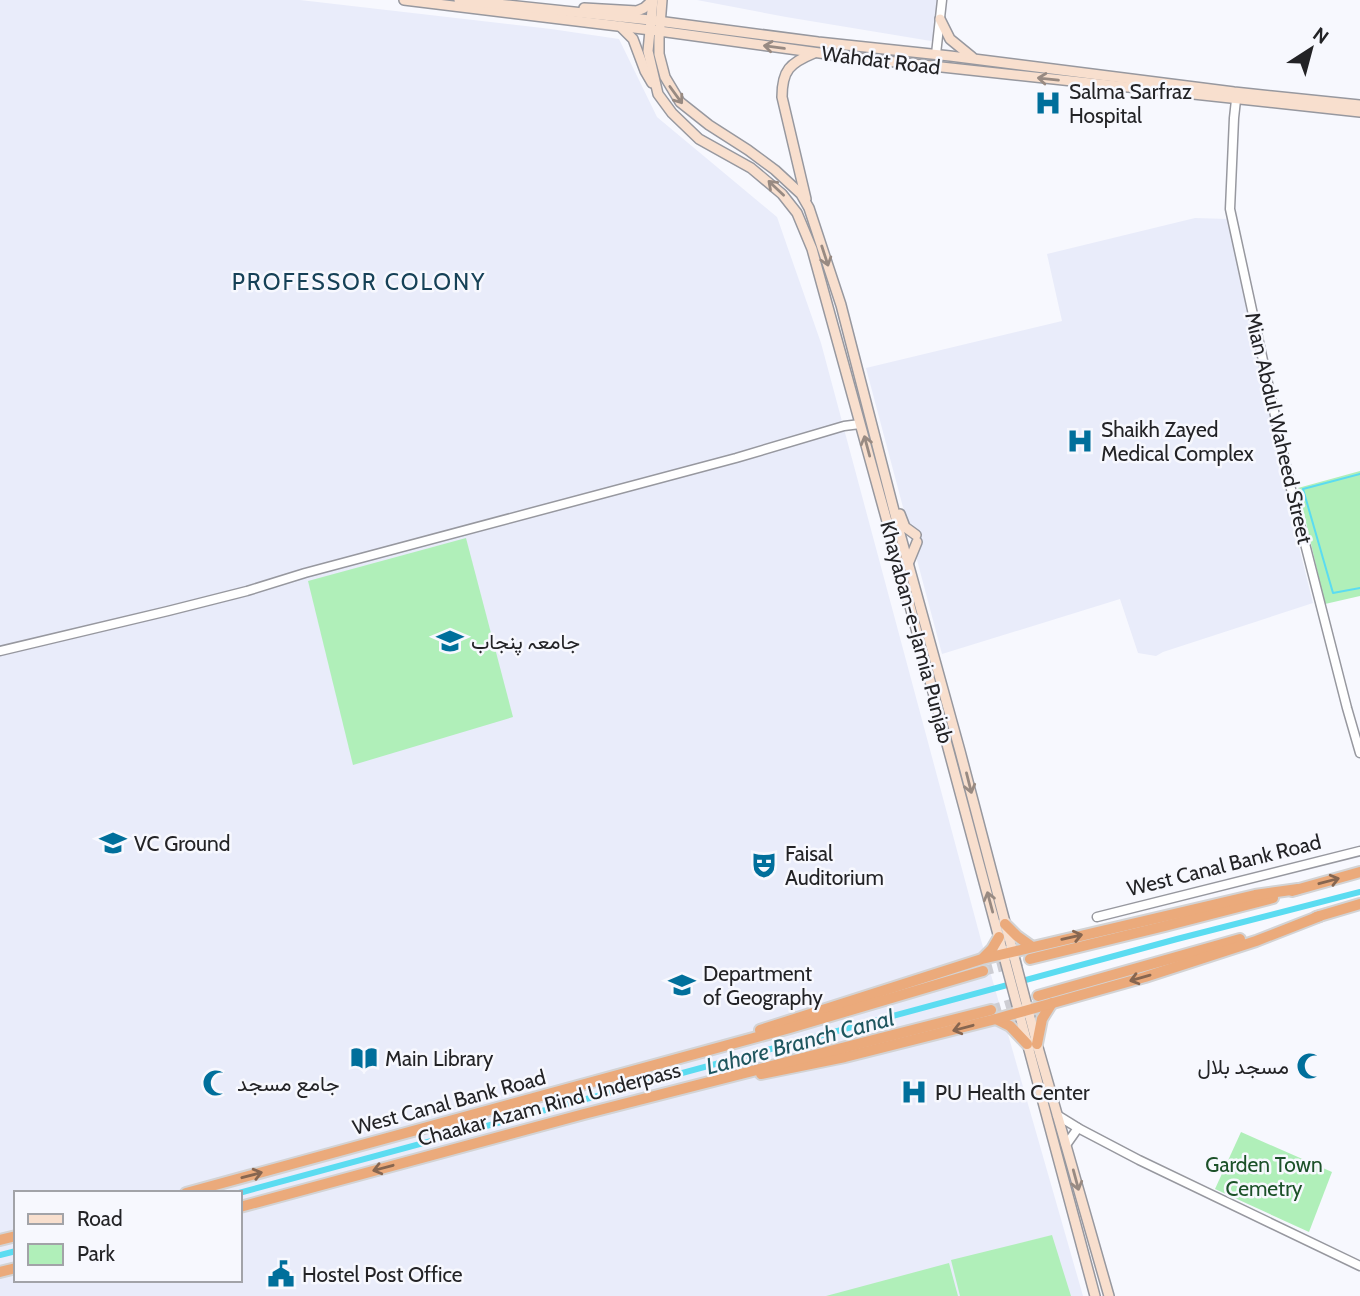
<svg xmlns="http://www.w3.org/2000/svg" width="1360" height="1296" font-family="Cabin,Vazirmatn,sans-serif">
<rect width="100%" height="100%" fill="#f7f8fe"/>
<g fill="#e9ecfa" fill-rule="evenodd">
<path d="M0,0H300L551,29L619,39L657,117L777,217L821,343L981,940L1083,1296H0ZM16,1193H240V1280H16Z"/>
<path d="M697,0H942L937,42L786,17Z"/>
<path d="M1195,218L1228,219L1291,515L1313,603L1163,652L1156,656L1138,653L1120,599L942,654L866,368L1062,321L1047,254Z"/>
</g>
<g fill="#b0efb9">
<path d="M1360,471V596L1325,604L1298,488Z"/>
<path d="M466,538L513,717L353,765L308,581Z"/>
<path d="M1241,1132L1332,1172L1309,1232L1215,1189Z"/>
<path d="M1052,1235L1071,1296H960L951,1260Z"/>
<path d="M949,1263L958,1296H826Z"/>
</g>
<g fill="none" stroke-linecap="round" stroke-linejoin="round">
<path stroke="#5bdcf1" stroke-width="2" d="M1360,474L1303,489L1333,593L1360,588"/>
<g stroke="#5bdcf1" stroke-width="6">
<path d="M239,1193L1177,939L1360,892"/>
<path d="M0,1255L16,1251"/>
</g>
<g stroke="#cdcdd3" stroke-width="10" stroke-dasharray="10 5" stroke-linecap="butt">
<path d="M983,971L1030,959"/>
<path d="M991,1010L1038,996"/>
</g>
<g stroke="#97989f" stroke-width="11">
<g id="tertiary">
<path d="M936,54L942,0"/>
<path d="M1236,100L1234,118L1230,209L1291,489L1347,708L1360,753"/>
<path d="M0,651L168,611L247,591L305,573L736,458L844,426L860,424"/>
<path d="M1097,917L1360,851"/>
<path d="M1057,1115L1078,1128L1139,1160L1360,1266"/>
<path d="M1066,1145L1078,1128"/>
</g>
</g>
<g stroke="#97989f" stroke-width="12">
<g id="secondary">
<path d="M404,0L659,31L849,57L1360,112"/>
<path d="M459,0L650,20L818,42L950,56L1234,92L1360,105"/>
<path d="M653,0L648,51L658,94L672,113L699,139L751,168L782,194L797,213L812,249L896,554L1095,1296"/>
<path d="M662,0L659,38V54L665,77L680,102L709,125L748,150L775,170L801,194L809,208L841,305L899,530L960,751L1037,1044L1109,1296"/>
<path d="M584,8L637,11L644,8L653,0"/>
<path d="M940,19L950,39L972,57"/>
<path d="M620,26L633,39L645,71L652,83"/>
<path d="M806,199L782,97C782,70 790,63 814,53"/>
<path d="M900,514L905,527L916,535"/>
<path d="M908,564L917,542"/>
</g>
</g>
<g stroke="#d3d3d4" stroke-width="14">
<g id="trunk">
<path d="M1292,891L1360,872"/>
<path d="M1316,917L1360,904"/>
<path d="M1005,924L1017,936L1031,946"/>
<path d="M984,957L992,949L999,937"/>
<path d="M1030,959L1165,926L1273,898"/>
<path d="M1038,996L1240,939"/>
<path d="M996,1019L1010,1026L1027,1044"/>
<path d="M760,1030L982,959L1255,895L1298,889"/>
<path d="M1037,1044L1042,1019L1052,1003"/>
<path d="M761,1074L845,1057L996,1019L1145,977L1256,941L1320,916"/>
<path d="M186,1193L790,1028L983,971"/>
<path d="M240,1207L584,1114L991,1010"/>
<path d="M0,1240L16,1236"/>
<path d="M0,1272L16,1268"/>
</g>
</g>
<use href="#tertiary" stroke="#fff" stroke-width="8"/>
<use href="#secondary" stroke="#f8dfce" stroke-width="9"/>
<use href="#trunk" stroke="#ebaa7b" stroke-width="10"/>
</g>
<defs><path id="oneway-shaft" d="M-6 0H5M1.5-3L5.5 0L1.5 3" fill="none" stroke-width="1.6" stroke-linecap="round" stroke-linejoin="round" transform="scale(1.75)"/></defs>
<g stroke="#988a82">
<use href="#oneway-shaft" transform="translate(774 47) rotate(-172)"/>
<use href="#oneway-shaft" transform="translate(1048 79) rotate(-174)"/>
<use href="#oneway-shaft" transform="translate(676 95) rotate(54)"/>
<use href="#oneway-shaft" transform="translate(776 188) rotate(-137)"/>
<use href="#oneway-shaft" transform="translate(825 256) rotate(72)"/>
<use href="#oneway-shaft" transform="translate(867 446) rotate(-105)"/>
<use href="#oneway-shaft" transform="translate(969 783) rotate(76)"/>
<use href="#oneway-shaft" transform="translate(990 902) rotate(-105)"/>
<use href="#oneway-shaft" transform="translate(1076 1180) rotate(75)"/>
</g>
<g stroke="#876650">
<use href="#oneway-shaft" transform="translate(1329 881) rotate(-15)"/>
<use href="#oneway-shaft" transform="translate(1072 937) rotate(-13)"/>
<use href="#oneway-shaft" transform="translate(1140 978) rotate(164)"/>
<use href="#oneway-shaft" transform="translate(963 1028) rotate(165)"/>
<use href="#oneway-shaft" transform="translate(383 1168) rotate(165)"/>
<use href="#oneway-shaft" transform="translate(252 1175) rotate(-15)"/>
</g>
<defs>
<g id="hospital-bare" transform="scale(2.1)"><path d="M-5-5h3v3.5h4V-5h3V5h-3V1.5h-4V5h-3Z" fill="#006f9b" stroke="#f7f8fe" stroke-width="2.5" paint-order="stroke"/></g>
<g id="university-bare" transform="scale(2.1)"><path d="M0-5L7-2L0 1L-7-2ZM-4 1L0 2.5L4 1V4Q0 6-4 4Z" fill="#006f9b" stroke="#f7f8fe" stroke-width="2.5" paint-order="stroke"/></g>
<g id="theatre-bare" transform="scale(2.1)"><path d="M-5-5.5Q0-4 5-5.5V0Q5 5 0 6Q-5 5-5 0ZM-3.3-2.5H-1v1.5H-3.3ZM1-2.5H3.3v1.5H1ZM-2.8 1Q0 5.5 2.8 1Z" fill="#006f9b" stroke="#f7f8fe" stroke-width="2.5" paint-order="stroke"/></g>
<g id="library-bare" transform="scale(2.1)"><path d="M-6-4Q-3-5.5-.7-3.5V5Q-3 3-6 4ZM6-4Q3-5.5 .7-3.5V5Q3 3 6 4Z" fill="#006f9b" stroke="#f7f8fe" stroke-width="2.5" paint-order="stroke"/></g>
<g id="mosque-bare" transform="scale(2.1)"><path d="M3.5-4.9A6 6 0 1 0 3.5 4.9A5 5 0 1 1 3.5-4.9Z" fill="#006f9b" stroke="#f7f8fe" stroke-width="2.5" paint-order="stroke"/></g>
<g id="civic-bare" transform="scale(2.1)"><path d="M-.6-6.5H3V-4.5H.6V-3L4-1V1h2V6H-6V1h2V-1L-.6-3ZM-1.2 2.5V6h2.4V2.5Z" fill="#006f9b" stroke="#f7f8fe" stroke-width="2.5" paint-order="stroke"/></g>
</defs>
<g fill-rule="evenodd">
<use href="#hospital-bare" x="1048" y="103"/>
<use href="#hospital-bare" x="1080" y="441"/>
<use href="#university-bare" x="450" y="641"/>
<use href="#university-bare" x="113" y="843"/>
<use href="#theatre-bare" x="764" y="865"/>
<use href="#university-bare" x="682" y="985"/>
<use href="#library-bare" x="364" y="1058"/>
<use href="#mosque-bare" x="1310" y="1066"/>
<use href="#mosque-bare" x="216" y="1083"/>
<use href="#hospital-bare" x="914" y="1092"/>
<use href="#civic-bare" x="281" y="1274"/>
</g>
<g text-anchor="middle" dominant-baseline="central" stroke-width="5" stroke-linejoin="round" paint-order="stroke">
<g font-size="21" fill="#232326" stroke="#f7f8fe">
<text transform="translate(881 60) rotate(7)">Wahdat Road</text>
<text transform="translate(1279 428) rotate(77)">Mian Abdul Waheed Street</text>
<text transform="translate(917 632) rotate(75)">Khayaban-e-Jamia Punjab</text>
<text transform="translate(1224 865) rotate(-14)">West Canal Bank Road</text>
<text transform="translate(449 1102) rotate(-15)">West Canal Bank Road</text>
<text transform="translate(549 1104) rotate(-15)">Chaakar Azam Rind Underpass</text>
</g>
<g font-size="21" fill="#232326" stroke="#f7f8fe" text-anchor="start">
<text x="1069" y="91">Salma Sarfraz<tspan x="1069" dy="24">Hospital</tspan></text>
<text x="1101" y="429">Shaikh Zayed<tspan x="1101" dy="24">Medical Complex</tspan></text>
<text x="471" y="641">جامعہ پنجاب</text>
<text x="134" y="843">VC Ground</text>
<text x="785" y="853">Faisal<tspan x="785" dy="24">Auditorium</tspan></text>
<text x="703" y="973">Department<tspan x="703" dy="24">of Geography</tspan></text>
<text x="385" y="1058">Main Library</text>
<text x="1289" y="1066" text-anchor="end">مسجد بلال</text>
<text x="237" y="1083">جامع مسجد</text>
<text x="935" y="1092">PU Health Center</text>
<text x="302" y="1274">Hostel Post Office</text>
</g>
<g font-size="21" fill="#1c5129" stroke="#f7f8fe">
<text x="1264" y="1164">Garden Town<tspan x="1264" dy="24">Cemetry</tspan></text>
</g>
<g font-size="23" letter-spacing="2" fill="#164157" stroke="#f7f8fe">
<text x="359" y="282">PROFESSOR COLONY</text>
</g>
<g font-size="23" font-style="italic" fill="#1f565f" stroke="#f7f8fe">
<text transform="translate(800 1042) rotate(-15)">Lahore Branch Canal</text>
</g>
</g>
<rect x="14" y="1191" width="228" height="91" fill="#f7f8fe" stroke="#a2a3a8" stroke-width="2"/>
<rect x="28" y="1214" width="35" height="10" fill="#f8dfce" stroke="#a2a3a8" stroke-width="2"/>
<text x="77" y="1226" font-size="21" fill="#232326">Road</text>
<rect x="28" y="1244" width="35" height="21" fill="#b0efb9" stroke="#a2a3a8" stroke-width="2"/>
<text x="77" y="1261" font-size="21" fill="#232326">Park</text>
<g transform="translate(1311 49) rotate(36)" stroke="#f7f8fe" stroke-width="5" paint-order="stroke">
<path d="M0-5L12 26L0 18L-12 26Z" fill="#232326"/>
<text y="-10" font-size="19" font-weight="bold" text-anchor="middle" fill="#232326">N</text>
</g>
</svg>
